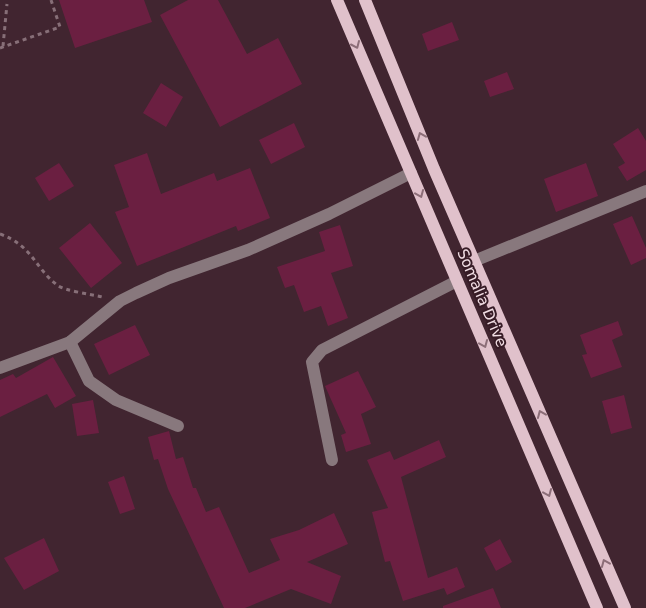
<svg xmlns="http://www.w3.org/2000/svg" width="646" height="608" font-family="'DejaVu Sans',sans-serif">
<rect width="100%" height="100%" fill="#412530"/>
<g fill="#6b1f41">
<path d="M59,0H144L152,22L75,48Z"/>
<path d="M188,0H218L247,54L278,38L302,84L220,127L160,15Z"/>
<path d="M452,22L459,40L428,51L422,34Z"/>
<path d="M507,72L514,89L490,97L484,81Z"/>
<path d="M161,83L183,97L166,127L143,113Z"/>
<path d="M294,123L305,147L271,164L259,140Z"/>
<path d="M638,128L646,141V170L627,181L618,167L625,163L613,144Z"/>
<path d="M147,153L161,194L214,173L217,181L250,168L270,218L238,231L236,226L137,266L115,212L129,207L114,165Z"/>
<path d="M59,163L74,186L49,201L35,178Z"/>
<path d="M586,163L598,196L556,212L544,179Z"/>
<path d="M632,216L646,248V258L631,265L613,224Z"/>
<path d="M90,223L122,263L91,288L59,248Z"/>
<path d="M340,225L353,266L331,273L348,318L328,326L321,306L304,312L294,285L285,288L277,267L325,251L319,232Z"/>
<path d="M618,321L623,335L612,340L622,367L591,378L582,355L587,354L580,335Z"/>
<path d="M135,325L150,355L109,375L94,344Z"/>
<path d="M53,357L76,396L55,408L47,394L0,417V380L13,374L16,378Z"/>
<path d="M358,371L376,407L361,414L371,444L346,452L341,435L346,433L325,386Z"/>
<path d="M624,395L632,428L611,434L602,401Z"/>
<path d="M93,400L99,433L77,436L72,404Z"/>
<path d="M169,431L176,459L183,457L193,488H196L206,512L219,507L249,573L280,560L270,539L299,530L334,513L348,544L307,562L341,576L331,604L291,589L245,608H224L168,489L158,459L154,460L148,437Z"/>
<path d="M439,440L446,457L401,477L428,578L457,567L465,587L447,595L444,588L403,601L390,561L385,562L372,512L388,508L367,460L390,451L394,460Z"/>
<path d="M124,476L135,509L120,514L108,482Z"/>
<path d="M44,538L59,571L24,590L4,558Z"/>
<path d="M500,539L512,562L496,571L484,548Z"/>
<path d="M493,588L501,608H443V606Z"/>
</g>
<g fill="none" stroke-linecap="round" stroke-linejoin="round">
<g stroke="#876f78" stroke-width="3" stroke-dasharray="4 4" stroke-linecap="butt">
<path d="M3,46L7,4"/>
<path d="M0,48L60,27L51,0"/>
<path d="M0,234C33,246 34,267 57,285C64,291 91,294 102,297"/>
</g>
<g stroke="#88787d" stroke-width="12">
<path d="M474,261L646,191"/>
<path d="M70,342L89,381L116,400L178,426"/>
<path d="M0,368L70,342L120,301L136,293L169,278L248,250L329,214L411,173"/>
<path d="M332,460L312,362L322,350L457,281"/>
</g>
<g stroke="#e0c1cb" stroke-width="12">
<path d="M337,0L597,608"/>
<path d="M365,0L434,169L625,608"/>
</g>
</g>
<defs><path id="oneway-chevron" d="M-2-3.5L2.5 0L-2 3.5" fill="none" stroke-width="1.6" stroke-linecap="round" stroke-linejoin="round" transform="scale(1.25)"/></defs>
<g stroke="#8c6e78">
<use href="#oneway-chevron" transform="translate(356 45) rotate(66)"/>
<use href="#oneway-chevron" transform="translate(421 136) rotate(-112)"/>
<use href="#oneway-chevron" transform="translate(420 194) rotate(67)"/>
<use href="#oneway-chevron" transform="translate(484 344) rotate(67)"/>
<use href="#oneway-chevron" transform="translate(541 414) rotate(-113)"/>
<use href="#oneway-chevron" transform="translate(548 493) rotate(67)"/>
<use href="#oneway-chevron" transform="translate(605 563) rotate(-113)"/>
</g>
<g text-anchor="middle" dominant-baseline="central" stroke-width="4" stroke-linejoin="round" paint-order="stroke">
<g font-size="15" fill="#f1dee4" stroke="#371c26">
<text transform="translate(482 298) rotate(67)">Somalia Drive</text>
</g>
</g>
</svg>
